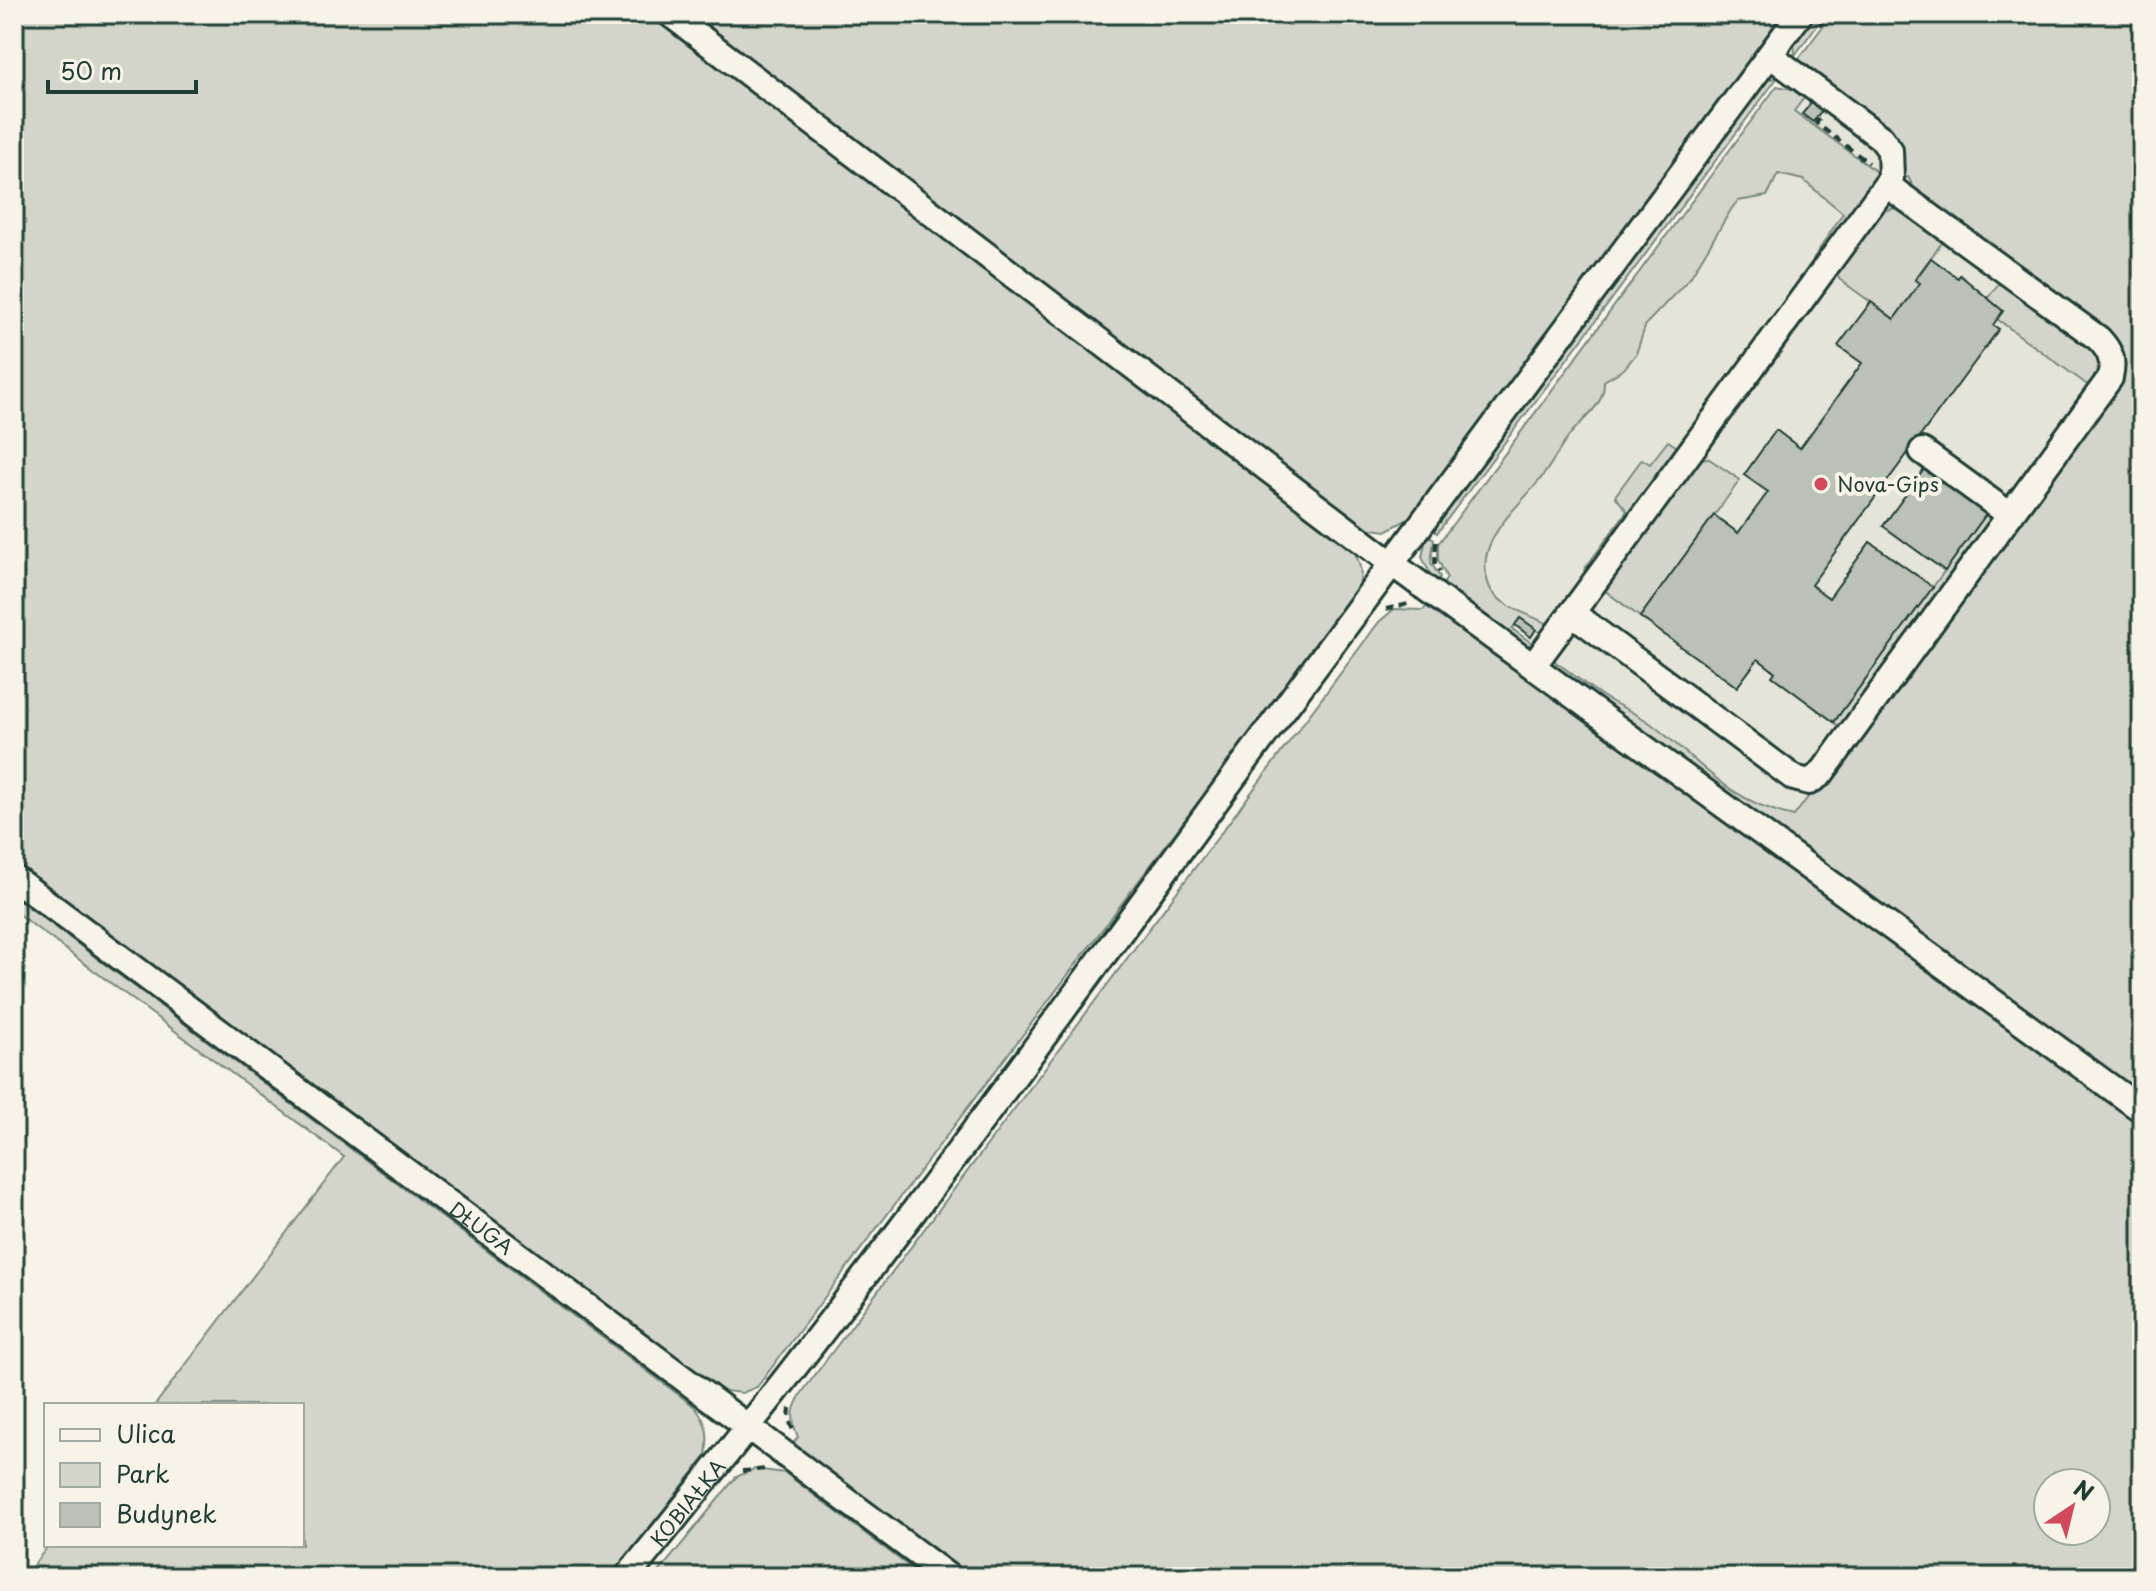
<svg xmlns="http://www.w3.org/2000/svg" width="2156" height="1591" font-family="'Playpen Sans',sans-serif">
<rect width="100%" height="100%" fill="#f7f3e8"/>
<filter id="ink" filterUnits="userSpaceOnUse"><feTurbulence type="fractalNoise" baseFrequency=".0125" numOctaves="2"/><feDisplacementMap in="SourceGraphic" scale="16" xChannelSelector="R" yChannelSelector="G"/><feConvolveMatrix kernelMatrix="1 2 1 2 8 2 1 2 1" color-interpolation-filters="sRGB"/></filter>
<g filter="url(#ink)">
<path fill="#e5e4d9" d="M1836,40L2142,352L1789,833L1477,604L1463,541Z"/>
<g fill="#d3d5ca" stroke="#79897f" stroke-width="2" fill-rule="evenodd">
<path d="M14,14H656L1351,545C1360,561 1365,575 1356,593L757,1387L742,1393L716,1390L14,867Z"/>
<path d="M683,14H1787L1412,517L1386,531L1359,527Z"/>
<path d="M1813,14H1825L1795,55L1794,41Z"/>
<path d="M1832,14H2142V1102L1558,673L1556,662C1573,674 1589,688 1607,699C1621,707 1636,713 1650,723C1702,762 1726,801 1794,816L2119,376L2011,267L2014,262L1916,191L1908,177L1901,179L1899,173L1797,61Z"/>
<path d="M1778,77L1437,533L1431,528L1763,81Z"/>
<path d="M1777,86L1792,89L1804,98L1794,111L1881,175L1819,265L1813,259L1843,213L1803,180L1778,174L1767,196L1738,201L1732,208L1690,278L1646,324L1636,354L1624,369L1604,381C1605,407 1583,417 1569,436C1558,451 1550,468 1538,482C1514,512 1471,544 1490,588C1499,607 1535,616 1552,626L1546,637L1520,618L1512,629L1533,644L1525,646L1440,589L1447,578L1438,560V544Z"/>
<path d="M1901,207L1947,236L1915,279L1920,283L1894,319L1839,279L1836,269L1876,212Z"/>
<path d="M2003,278L2088,340L2103,362L2093,389L1997,319L2003,311L1987,299Z"/>
<path d="M1668,441L1682,450L1589,577L1584,570L1627,511L1615,496L1642,459L1650,464Z"/>
<path d="M1708,458L1740,480L1640,617L1600,587L1697,459Z"/>
<path d="M1987,513L1997,521L1844,730L1834,722Z"/>
<path d="M1427,534L1434,539L1431,563L1440,577L1435,584L1422,557Z"/>
<path d="M1431,602L2142,1123V1577H965L791,1446L798,1437C789,1416 793,1405 806,1387L1379,622L1394,609L1423,610ZM2048,1483H2096V1531H2048Z"/>
<path d="M14,896L695,1407C708,1423 709,1436 706,1456L611,1577H24L49,1545H302V1405H155L344,1157L14,911Z"/>
<path d="M754,1469L785,1473L923,1577H655L736,1477Z"/>
</g>
<g fill="#bbc1b6" stroke="#1f3d34" stroke-width="2">
<path d="M1811,103L1822,111L1813,122L1802,114Z"/>
<path d="M1931,258L1958,278L1960,275L2003,311L1993,325L1999,329L1811,585L1829,598L1870,542L1933,587L1834,722L1772,676L1775,672L1758,659L1737,687L1640,617L1714,515L1738,533L1768,492L1744,475L1776,430L1800,448L1862,363L1838,346L1871,302L1894,319L1920,283L1915,280Z"/>
<path d="M1925,468L1987,513L1945,571L1883,526Z"/>
<path d="M1520,618L1536,629L1531,637L1515,625Z"/>
</g>
<g fill="none" stroke-linecap="round" stroke-linejoin="round">
<g stroke="#1f3d34" stroke-width="30">
<g id="minor">
<path d="M670,14L1391,563L2142,1110"/>
<path d="M1922,451L2010,515"/>
<path d="M1572,613L1794,778L1809,782L1821,774L2110,378C2114,360 2111,352 2099,339L1887,185"/>
<path d="M1533,666L1891,178L1890,150L1881,138L1770,55"/>
<path id="s1" d="M14,878L949,1577"/>
<path id="s2" d="M627,1577C844,1314 1043,1038 1244,763C1428,512 1615,264 1800,14"/>
</g>
</g>
<g stroke="#1f3d34" stroke-width="4" stroke-dasharray="8 6" stroke-linecap="butt">
<path d="M1820,25L1828,14"/>
<path d="M1819,119L1816,123L1869,163"/>
<path d="M1436,542L1435,563L1440,572"/>
<path d="M1386,609L1408,604"/>
<path d="M790,1408L789,1419L794,1434"/>
<path d="M742,1471L768,1469"/>
</g>
<use href="#minor" stroke="#f7f3e8" stroke-width="24"/>
</g>
</g>
<circle fill="#d1495b" stroke="#f7f3e8" stroke-width="3" cx="1821" cy="484" r="8"/>
<g text-anchor="middle" dominant-baseline="central" stroke-width="8" stroke-linejoin="round" paint-order="stroke">
<g font-size="20" fill="#1f3d34" stroke="#f7f3e8" text-anchor="start">
<text x="1837" y="484">Nova-Gips</text>
</g>
<g font-size="20" fill="#1f3d34" stroke="#f7f3e8">
<text stroke="none"><textPath href="#s1" startOffset="584">DŁUGA</textPath></text>
<text stroke="none"><textPath href="#s2" startOffset="96">KOBIAŁKA</textPath></text>
</g>
</g>
<rect width="2156" height="1591" fill="none" stroke="#f7f3e8" stroke-width="48"/>
<rect x="24" y="24" width="2108" height="1543" fill="none" stroke="#1f3d34" stroke-width="3" filter="url(#ink)"/>
<rect x="44" y="1403" width="260" height="144" fill="#f7f3e8" stroke="#a1aaa0" stroke-width="2"/>
<rect x="60" y="1429" width="40" height="12" fill="#f7f3e8" stroke="#a1aaa0" stroke-width="2"/>
<text x="116" y="1443" font-size="24" fill="#1f3d34">Ulica</text>
<rect x="60" y="1463" width="40" height="24" fill="#d3d5ca" stroke="#a1aaa0" stroke-width="2"/>
<text x="116" y="1483" font-size="24" fill="#1f3d34">Park</text>
<rect x="60" y="1503" width="40" height="24" fill="#bbc1b6" stroke="#a1aaa0" stroke-width="2"/>
<text x="116" y="1523" font-size="24" fill="#1f3d34">Budynek</text>
<g transform="translate(2072 1507) rotate(35)"><circle r="38" fill="#f7f3e8" stroke="#a1aaa0" stroke-width="2"/>
<path d="M0-6L14 30L0 20L-14 30Z" fill="#d1495b"/>
<text y="-12" font-size="22" font-weight="bold" text-anchor="middle" fill="#1f3d34">N</text>
</g>
<path d="M48 80v12h148v-12" fill="none" stroke="#1f3d34" stroke-width="4"/>
<text x="60" y="80" font-size="24" fill="#1f3d34" stroke="#f7f3e8" stroke-width="6" paint-order="stroke">50 m</text>
</svg>
